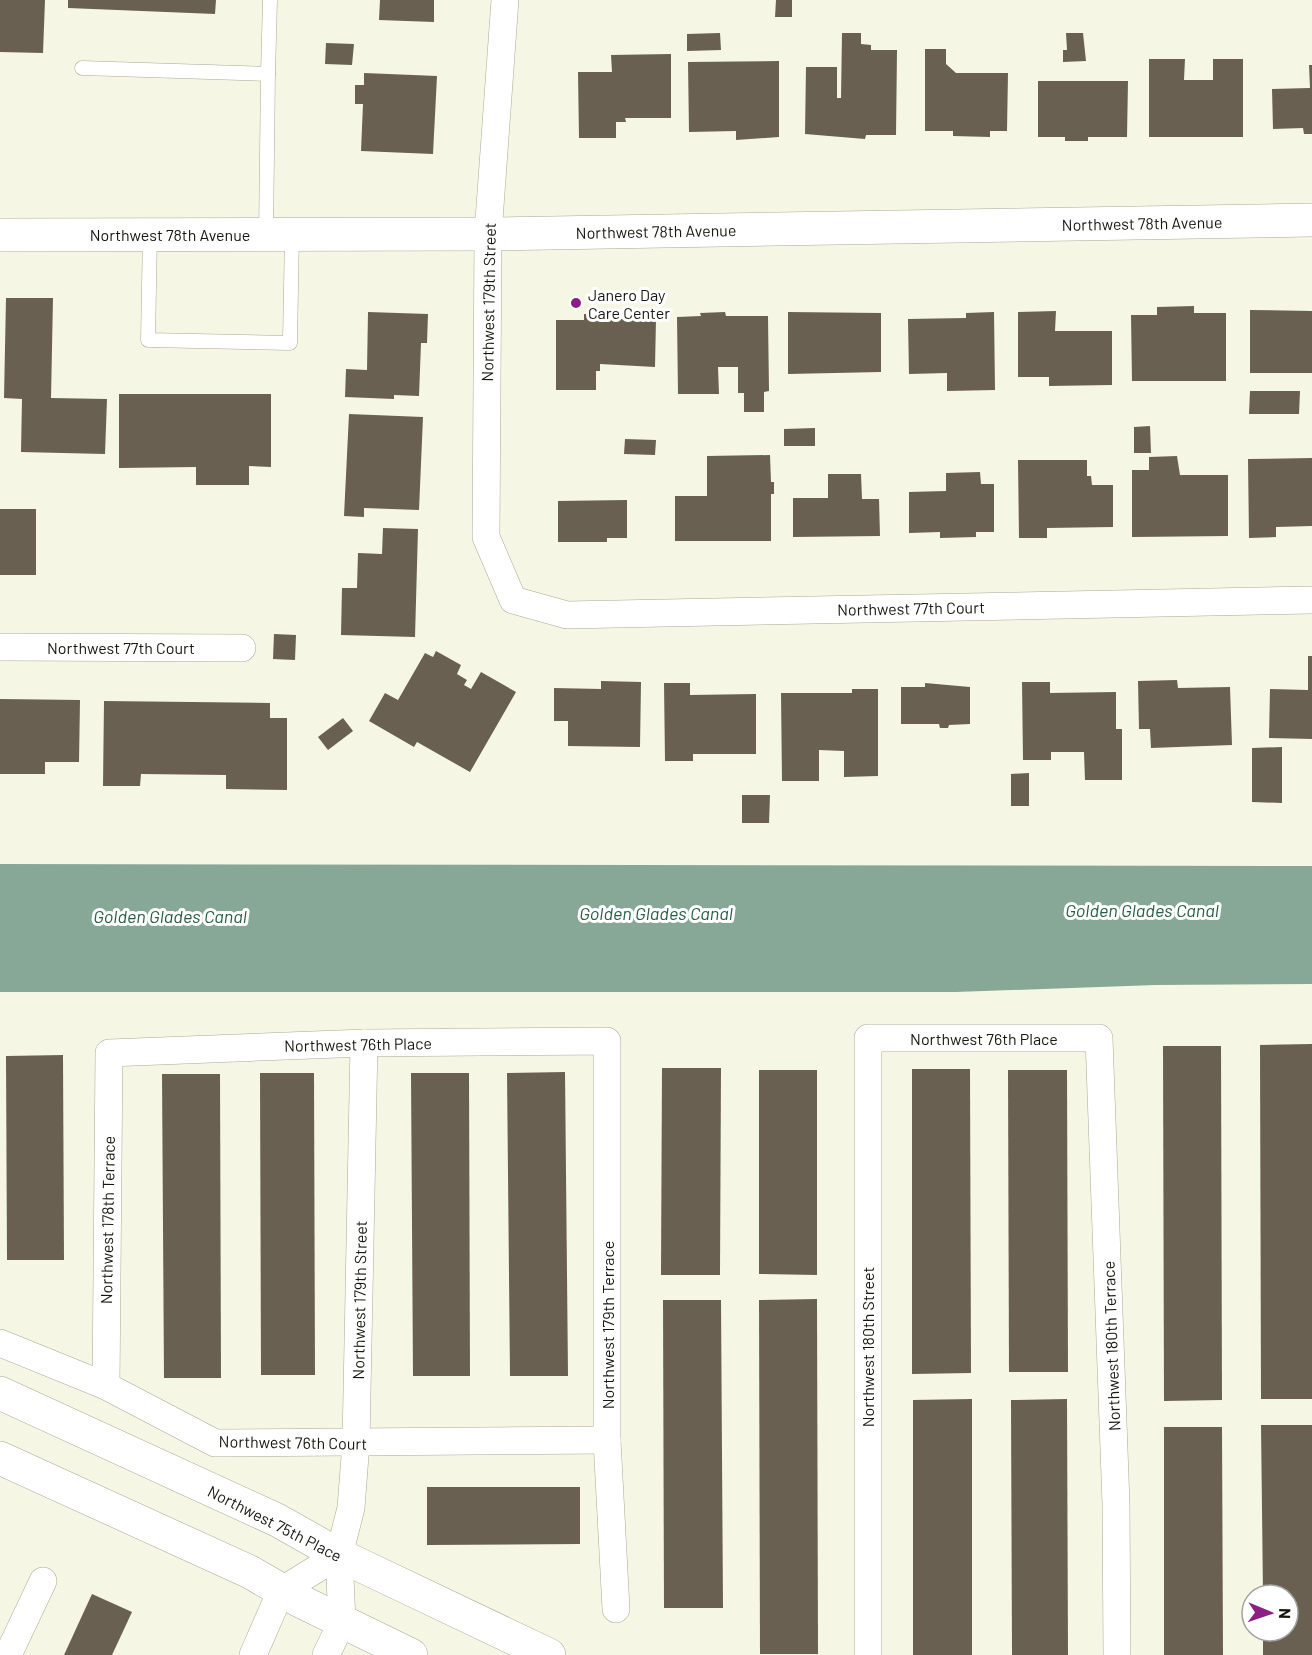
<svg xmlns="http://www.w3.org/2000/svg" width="1312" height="1655" font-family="Barlow,sans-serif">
<rect width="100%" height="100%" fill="#f6f6e4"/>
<path fill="#87a896" d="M0,864L1312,866V984L1155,985L956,992H0Z"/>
<g fill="#696052">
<path d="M0,0H45L43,53L0,52Z"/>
<path d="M68,0H216L215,14L68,8Z"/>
<path d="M380,0H434V22L379,20Z"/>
<path d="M776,0H792V17H775Z"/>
<path d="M720,33L721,50L687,51V34Z"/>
<path d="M842,33H861V44L871,45V50H897L896,135H866L865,139L805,134L806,67H837V98H841Z"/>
<path d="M1066,33H1083L1086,61L1063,62V50H1067Z"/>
<path d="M326,43L354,44L352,65L325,64Z"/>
<path d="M925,49H946V64L956,73H1008L1007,131H990V137L953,136V131H925Z"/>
<path d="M671,54V118H625L626,122H616V138H579L578,72H612L611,55Z"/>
<path d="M1149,59H1185L1184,80H1213V59H1243V137H1149Z"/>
<path d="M779,61V137L736,140V131L689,132L688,62Z"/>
<path d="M1309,65H1312V134H1304L1303,128L1273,129L1272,89L1310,88Z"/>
<path d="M364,73L437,76L433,154L361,151L363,104H355V85H364Z"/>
<path d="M1038,81H1128L1127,137H1088V141H1065V137H1038Z"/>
<path d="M6,298H53L51,398L107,399L105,454L21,452L22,399L4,398Z"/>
<path d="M1194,306V313H1226V381H1132L1131,315H1157V307Z"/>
<path d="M1250,310L1312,311V373H1250Z"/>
<path d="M1056,311L1055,331H1112V385L1049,386V377H1018V312Z"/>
<path d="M368,312L428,314L427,343H421L419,396L394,395V399L345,397L346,369L367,370Z"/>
<path d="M725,312L726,316H768L769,391L764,392V412H744V393H738V367H718L719,394H678L677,317L701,316L700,313Z"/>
<path d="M788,312L881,313V372L788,374Z"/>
<path d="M994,312L995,390L947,391V373L909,374L908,319L966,318V313Z"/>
<path d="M584,314L621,315V319H656L655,367L600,364V371H596V390H556V320H584Z"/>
<path d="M1250,391H1300L1299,414H1249Z"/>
<path d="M119,394H271V467L249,466V485H196V467L119,468Z"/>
<path d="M349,414L423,417L419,510L364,508V517L344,516Z"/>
<path d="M1150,426L1151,453H1134V427Z"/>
<path d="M815,428V446H784V429Z"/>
<path d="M625,439L656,440L655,455L624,454Z"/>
<path d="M770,455L771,482H774V494H771V541H675V496H707V456Z"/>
<path d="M1177,456L1180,475H1228V536L1132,537V470H1149V457Z"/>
<path d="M1312,458V526L1276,527V537L1249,538L1248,459Z"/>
<path d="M1018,460H1087V476H1091L1092,485H1113V527L1047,528V538H1019Z"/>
<path d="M980,472L981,484H994V532H976V537L940,538V532L909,533V492L946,491V473Z"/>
<path d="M828,474H861L862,499H879L880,536L793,537V498H828Z"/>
<path d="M627,500V538H607V542H558V501Z"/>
<rect x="0" y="509" width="36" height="66"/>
<path d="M383,528L418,529L415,637L341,635L342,588H357L358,553L382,554Z"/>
<path d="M274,634L296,635L295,660L273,659Z"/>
<path d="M436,651L461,665L457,674L467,680L464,685L471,689L481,672L516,692L470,772L417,742L414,747L369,721L385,693L398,700L425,653L433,657Z"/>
<path d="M1308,656H1312V739L1269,738L1270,689L1308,690Z"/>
<path d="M1177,680L1178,688L1230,687L1232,745L1151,748L1150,729H1139L1138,681Z"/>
<path d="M601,681L641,682L640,747L568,746V721H554V688L601,689Z"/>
<path d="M1022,682H1050V693L1116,692V729H1122V780H1085L1084,752H1051V760H1023Z"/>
<path d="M664,683H690V695L756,694V754H693V761H665Z"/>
<path d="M925,683L970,687V724L949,725L948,728H940L939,724H901V687H925Z"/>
<path d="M852,689H878V776L844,777V751L819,750V781H782L781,693H852Z"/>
<path d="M0,699L80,700L79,762H45V774H0Z"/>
<path d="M104,701L270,703V718H287V790L226,789V775L141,774L140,786H103Z"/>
<path d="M343,718L353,731L328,750L318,737Z"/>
<path d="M1282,747V803L1252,802V748Z"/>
<path d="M1029,773V806H1011V774Z"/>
<path d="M742,795H770L769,823H742Z"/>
<path d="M1312,1044V1399H1261L1260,1045Z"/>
<path d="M1163,1046H1221L1222,1400L1164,1401Z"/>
<path d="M63,1055L64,1260H7L6,1056Z"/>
<path d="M662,1068H721L720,1275H661Z"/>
<path d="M912,1069H970L971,1373L912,1374Z"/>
<path d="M759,1070H817V1275L759,1274Z"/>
<path d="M1008,1070H1067L1068,1372H1009Z"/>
<path d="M565,1072L568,1376H510L507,1073Z"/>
<path d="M260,1073H314L315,1375H261Z"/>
<path d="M411,1073H469L470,1376H413Z"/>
<path d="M162,1074H220L221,1378H164Z"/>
<path d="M817,1299L818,1654H760L759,1300Z"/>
<path d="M663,1300H721L723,1608H664Z"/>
<path d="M972,1399V1655H913V1400Z"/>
<path d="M1067,1399L1068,1655H1012L1011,1400Z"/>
<path d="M1261,1425H1312V1655H1263V1631H1288V1595H1263Z"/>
<path d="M1164,1427H1222L1223,1655H1164Z"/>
<path d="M427,1487H580V1544L427,1545Z"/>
<path d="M92,1594L132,1612L112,1655H64Z"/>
</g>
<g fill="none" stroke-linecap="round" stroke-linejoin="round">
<g stroke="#a9a997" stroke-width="15">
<g id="service">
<path d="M82,68L268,74L270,0"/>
<path d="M150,234L148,340L290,343L292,234"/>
<path d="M266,234L268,74"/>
</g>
</g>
<g stroke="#a9a997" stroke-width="28">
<g id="minor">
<path d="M505,0L488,234L486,537L513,600L567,615L1312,600"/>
<path d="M0,647L242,648"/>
<path d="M0,1343L106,1386L215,1443L607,1440"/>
<path d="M106,1386L109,1053L364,1043L607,1041V1440L616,1609"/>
<path d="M8,1655L43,1581"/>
<path d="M253,1655L281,1591L339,1555"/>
<path d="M326,1655L342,1622L339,1555L351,1508L356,1443L364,1043"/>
<path d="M868,1655V1038H1099L1116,1504L1117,1655"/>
</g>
</g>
<g stroke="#a9a997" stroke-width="34">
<g id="tertiary">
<path d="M0,235L488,234L1312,220"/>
<path d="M0,1393L277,1520L339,1555L549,1655"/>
<path d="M0,1458L250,1572L300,1601L411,1655"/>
</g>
</g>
<use href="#service" stroke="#fff" stroke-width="14"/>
<use href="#minor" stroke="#fff" stroke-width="27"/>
<use href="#tertiary" stroke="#fff" stroke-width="33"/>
</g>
<circle fill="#8c1f83" stroke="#fff" stroke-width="2" cx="576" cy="303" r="6"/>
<g text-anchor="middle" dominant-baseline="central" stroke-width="6" stroke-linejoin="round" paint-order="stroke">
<g font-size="16" fill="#171710" stroke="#fff">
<text transform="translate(1142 223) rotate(-1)">Northwest 78th Avenue</text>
<text transform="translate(656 231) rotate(-1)">Northwest 78th Avenue</text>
<text x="170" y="234">Northwest 78th Avenue</text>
<text transform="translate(488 302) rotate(-89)">Northwest 179th Street</text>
<text transform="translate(911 608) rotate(-1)">Northwest 77th Court</text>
<text x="121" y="647">Northwest 77th Court</text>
<text x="984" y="1038">Northwest 76th Place</text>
<text transform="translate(358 1044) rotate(-1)">Northwest 76th Place</text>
<text transform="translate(107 1220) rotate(-89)">Northwest 178th Terrace</text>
<text transform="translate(359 1300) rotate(-89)">Northwest 179th Street</text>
<text transform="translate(607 1325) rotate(-90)">Northwest 179th Terrace</text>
<text transform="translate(1111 1346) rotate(-92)">Northwest 180th Terrace</text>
<text transform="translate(867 1347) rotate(-90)">Northwest 180th Street</text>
<text transform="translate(293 1442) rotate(1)">Northwest 76th Court</text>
<text transform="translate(275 1523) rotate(27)">Northwest 75th Place</text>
</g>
<g font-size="16" fill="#171710" stroke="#fff" text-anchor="start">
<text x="588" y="294">Janero Day<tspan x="588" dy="18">Care Center</tspan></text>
</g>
<g font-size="18" font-style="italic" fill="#265f45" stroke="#fff">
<text x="1142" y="910">Golden Glades Canal</text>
<text x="656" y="913">Golden Glades Canal</text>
<text x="170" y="916">Golden Glades Canal</text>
</g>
</g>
<g transform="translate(1270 1613) rotate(92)"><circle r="28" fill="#ffffff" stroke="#a2a29f" stroke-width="1.5"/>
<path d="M0-4.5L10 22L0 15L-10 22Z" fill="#8c1f83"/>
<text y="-9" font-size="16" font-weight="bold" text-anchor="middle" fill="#171710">N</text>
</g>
</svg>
